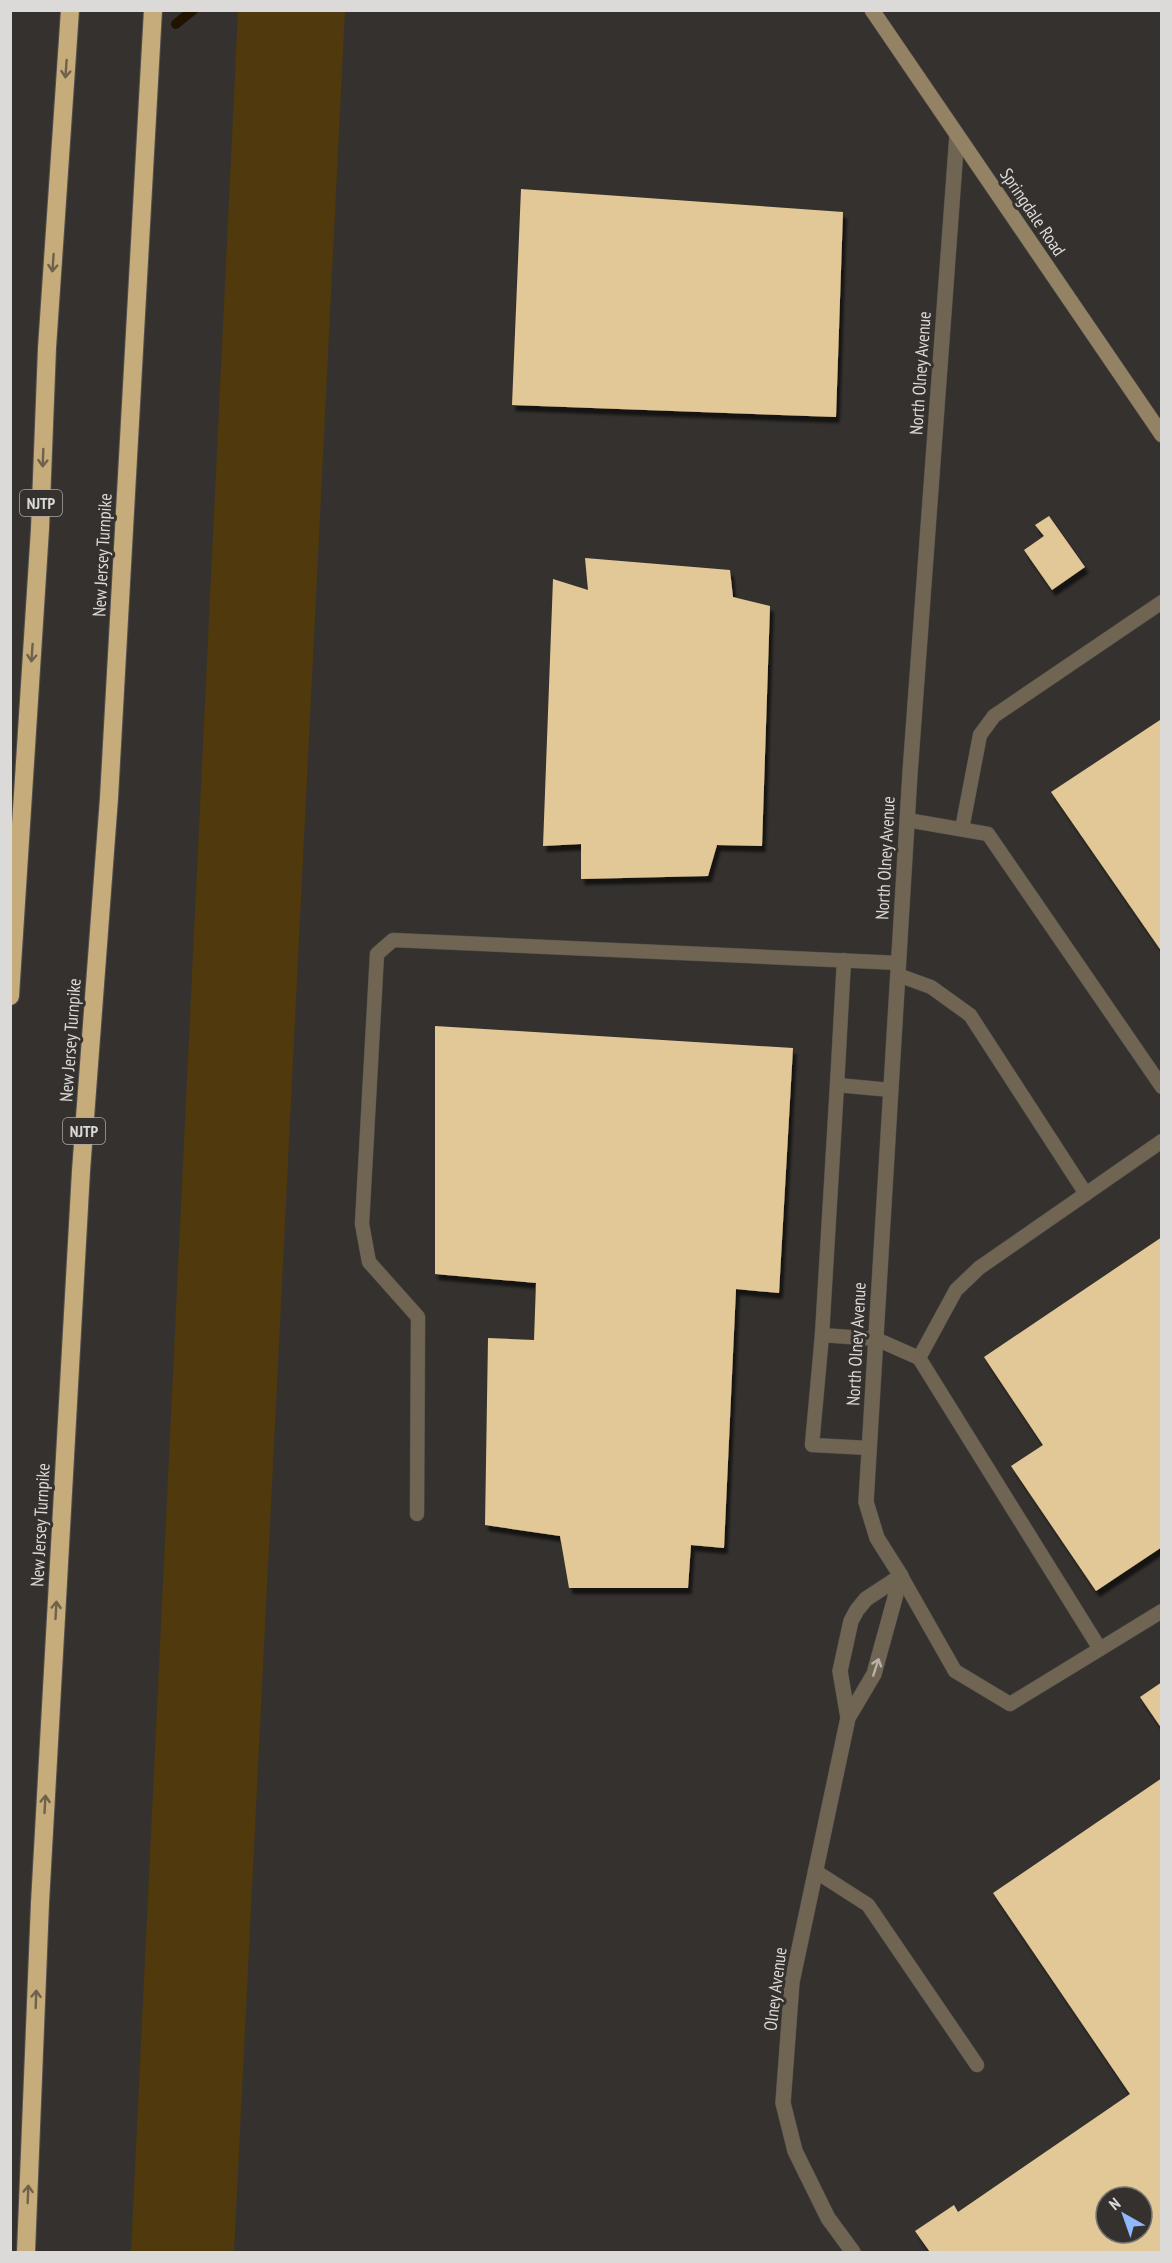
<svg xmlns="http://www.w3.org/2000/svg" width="1172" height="2263" font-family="'PT Sans Narrow',sans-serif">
<defs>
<filter id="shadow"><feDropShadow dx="3.5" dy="6" stdDeviation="1.5" flood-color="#0009"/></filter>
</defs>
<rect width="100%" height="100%" fill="#34312e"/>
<path fill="#503a0d" d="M238,11H345L234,2252H131Z"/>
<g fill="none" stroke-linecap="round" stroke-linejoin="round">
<path stroke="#201400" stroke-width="10" d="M176,24L193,10"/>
</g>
<g fill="#e3c897" fill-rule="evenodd" filter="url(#shadow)">
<path d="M521,189L843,212L836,417L512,405Z"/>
<path d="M1049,516L1085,567L1052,590L1024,550L1044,536L1035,525Z"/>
<path d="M585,558L730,570L733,597L770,606L762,846L717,845L708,876L581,879V844L543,846L553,579L588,590Z"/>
<path d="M1160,720L1162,722V952L1051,792Z"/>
<path d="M435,1026L793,1048L779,1293L736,1289L724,1548L691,1545L688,1588H569L560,1536L485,1525L488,1338L534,1340L536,1283L435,1274Z"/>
<path d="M1162,1237V1547L1096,1591L1011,1466L1043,1445L984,1357Z"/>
<path d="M1162,1682V1729L1140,1697Z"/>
<path d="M1162,1778V2252H930L915,2231L954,2205L958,2212L1130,2094L993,1893ZM1106,2197H1142V2233H1106Z"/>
</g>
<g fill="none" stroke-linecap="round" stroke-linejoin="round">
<g stroke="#524f4d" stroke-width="15">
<g id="lane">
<path d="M907,820L988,834L1162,1087"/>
<path d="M962,829L980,735L994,716L1162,602"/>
<path d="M844,960L837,1085L891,1090"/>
<path d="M898,975L931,987L970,1015L1086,1194"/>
<path d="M837,1085L822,1335L876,1339L919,1358L1100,1649L1162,1611"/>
<path d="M822,1335L812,1445L869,1448"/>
<path d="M919,1358L956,1290L979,1268L1162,1141"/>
<path d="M417,1514L418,1317L369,1262L362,1224L377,954L393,940L899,963"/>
<path d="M901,1576L955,1671L1010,1704L1100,1649"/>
<path d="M815,1871L868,1905L977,2065"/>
</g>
</g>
<g stroke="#524f4d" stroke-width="16">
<g id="street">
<path d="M901,1576L877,1538L866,1502L910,773L957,135"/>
<path d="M848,1718L840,1671L851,1621L857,1610L866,1599L901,1576L874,1674L848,1718L792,1982L783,2103L795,2151L828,2218L853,2252"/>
</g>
</g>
<g stroke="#524f4d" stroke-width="16">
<path id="secondary" d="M872,10L1162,435"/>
</g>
<g stroke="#524f4d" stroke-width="20">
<g id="highway">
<path d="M10,996L40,529L47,348L70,10"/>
<path d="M26,2252L40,1903L81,1171L109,798L153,10"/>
</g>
</g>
<use href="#lane" stroke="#706552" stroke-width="14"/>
<use href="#street" stroke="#706552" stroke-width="15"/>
<use href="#secondary" stroke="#938263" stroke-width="15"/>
<use href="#highway" stroke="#c6ab7b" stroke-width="18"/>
</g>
<defs><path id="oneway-shaft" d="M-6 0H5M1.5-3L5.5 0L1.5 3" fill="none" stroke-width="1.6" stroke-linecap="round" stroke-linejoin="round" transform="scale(1.5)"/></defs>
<g stroke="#6e624d">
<use href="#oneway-shaft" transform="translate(66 69) rotate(94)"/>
<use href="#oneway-shaft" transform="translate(53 263) rotate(94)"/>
<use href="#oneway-shaft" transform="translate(43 458) rotate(92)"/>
<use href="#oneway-shaft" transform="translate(32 653) rotate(94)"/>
<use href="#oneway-shaft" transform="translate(56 1610) rotate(-87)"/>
<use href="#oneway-shaft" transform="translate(45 1804) rotate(-87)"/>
<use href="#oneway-shaft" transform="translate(36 1999) rotate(-88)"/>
<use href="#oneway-shaft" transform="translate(28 2194) rotate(-88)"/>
</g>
<use stroke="#b6b1a9" href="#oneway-shaft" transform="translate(876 1667) rotate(-72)"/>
<g text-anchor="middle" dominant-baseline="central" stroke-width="6" stroke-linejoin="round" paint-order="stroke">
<g fill="#34312e" stroke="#aaa7a5" stroke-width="1.5">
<rect x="20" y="490" width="42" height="26" rx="4.5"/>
<rect x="63" y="1118" width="42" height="26" rx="4.5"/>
</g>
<g font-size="16" font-weight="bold" fill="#dcdad8">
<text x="41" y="503">NJTP</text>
<text x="84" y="1131">NJTP</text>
</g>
<g font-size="18" fill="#dcdad8" stroke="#34312e">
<text transform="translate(1033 212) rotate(56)">Springdale Road</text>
<text transform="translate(920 373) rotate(-86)">North Olney Avenue</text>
<text transform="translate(102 555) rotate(-87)">New Jersey Turnpike</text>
<text transform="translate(885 858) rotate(-87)">North Olney Avenue</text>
<text transform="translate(70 1040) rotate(-86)">New Jersey Turnpike</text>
<text transform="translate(856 1344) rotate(-87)">North Olney Avenue</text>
<text transform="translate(40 1525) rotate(-87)">New Jersey Turnpike</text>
<text transform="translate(775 1989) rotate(-83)">Olney Avenue</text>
</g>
</g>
<rect width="1172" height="2263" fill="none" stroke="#dcdad8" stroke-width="24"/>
<g transform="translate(1124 2215) rotate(320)"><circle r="28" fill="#34312e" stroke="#777572" stroke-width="1.5"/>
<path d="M0-4.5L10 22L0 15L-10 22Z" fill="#91b8fd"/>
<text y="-9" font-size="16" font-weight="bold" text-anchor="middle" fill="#dcdad8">N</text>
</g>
</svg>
